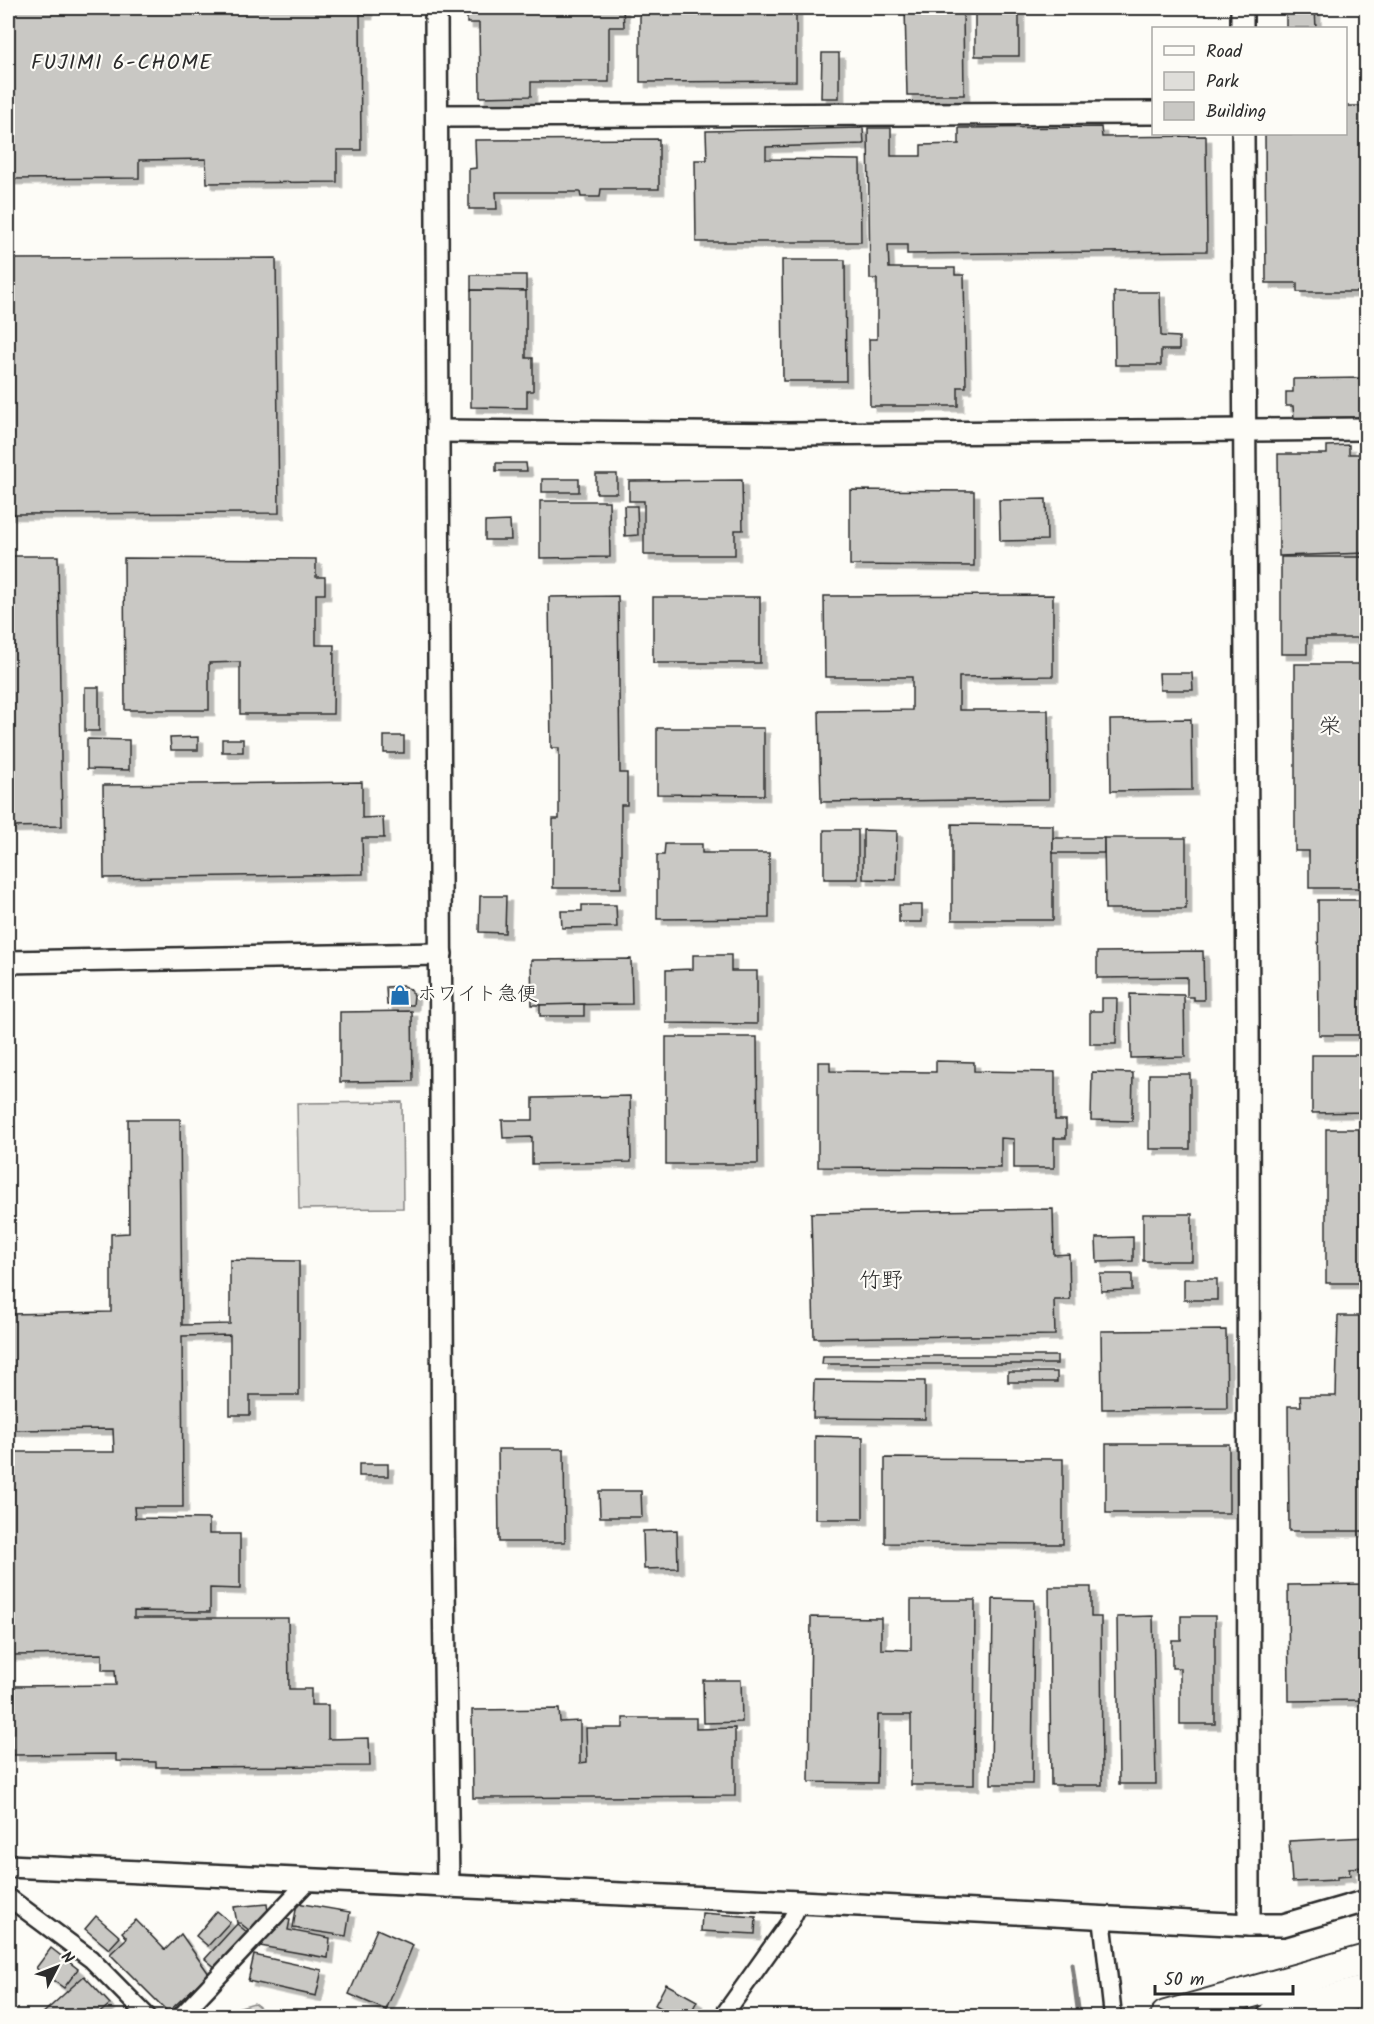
<svg xmlns="http://www.w3.org/2000/svg" width="1374" height="2024" font-family="Kalam,'Klee One',sans-serif">
<defs>
<filter id="shadow"><feDropShadow dx="5.5" dy="5.5" stdDeviation="0" flood-color="#0004"/></filter>
</defs>
<rect width="100%" height="100%" fill="#fdfcf7"/>
<filter id="ink" filterUnits="userSpaceOnUse"><feTurbulence type="fractalNoise" baseFrequency=".0167" numOctaves="2"/><feDisplacementMap in="SourceGraphic" scale="12" xChannelSelector="R" yChannelSelector="G"/><feConvolveMatrix kernelMatrix="1 2 1 2 8 2 1 2 1" color-interpolation-filters="sRGB"/></filter>
<g filter="url(#ink)">
<g fill="#dfdeda" stroke="#858482" stroke-width="1.5">
<path d="M402,1102L403,1208L299,1209L297,1103Z"/>
<path d="M254,2003L271,2016H209Z"/>
</g>
<g fill="none" stroke-linecap="round" stroke-linejoin="round">
<path stroke="#7e7d7b" stroke-width="5" d="M1072,1964L1079,2016"/>
</g>
<g fill="#c9c8c4" stroke="#2b2b2b" stroke-width="1.5" filter="url(#shadow)">
<path d="M8,8H367V14H360L361,150H337V182L207,183L206,159L139,160V178L8,179Z"/>
<path d="M467,8H623L624,27H609V82H531V96L480,97L479,23H467Z"/>
<path d="M640,8H796V81L640,82Z"/>
<path d="M905,8H963L964,95H907Z"/>
<rect x="975" y="8" width="44" height="48"/>
<path d="M1315,9L1316,28H1286V10Z"/>
<path d="M822,53H839V98H821Z"/>
<path d="M1346,106H1366V292H1297V283H1266L1265,134H1346Z"/>
<path d="M1101,127L1102,137L1206,136L1207,251L907,254V245H888L889,268H955V275H964L966,387H958V406H870L869,339H877V279H870L868,128H891V156H921V145L959,144V128Z"/>
<path d="M863,128L864,144L766,147V159L860,160L861,242H696L695,160H707L706,131Z"/>
<path d="M659,139V189H601L600,197H581L580,192H496L497,209H469V169L476,168L475,140Z"/>
<path d="M276,258L279,513L8,514V259Z"/>
<path d="M782,260H845L846,381H783Z"/>
<path d="M471,275H526V291L471,290Z"/>
<path d="M471,290L526,291V358H533V391H527V408L471,407Z"/>
<path d="M1114,292H1160L1161,336L1179,337V350H1161V365H1115Z"/>
<path d="M1362,378V417L1294,418L1293,406H1286V392H1293V379Z"/>
<path d="M1349,445V454H1366V553L1279,556L1278,454H1327V446Z"/>
<path d="M496,463H526L527,471H496Z"/>
<rect x="596" y="474" width="21" height="19"/>
<rect x="542" y="479" width="37" height="13"/>
<path d="M742,480L743,530H735V555H644V501H629V481Z"/>
<path d="M850,490L974,491V566L850,565Z"/>
<path d="M1046,499L1047,540L1000,541L999,500Z"/>
<path d="M540,501H609L610,557L540,558Z"/>
<path d="M624,506H637L638,535L625,536Z"/>
<path d="M510,521L511,540H485V522Z"/>
<path d="M8,556H58L62,826L8,827Z"/>
<path d="M1281,557H1366V638H1307V654H1281Z"/>
<path d="M124,558L316,559V577H325V594H316V645H334L333,714H240V662L209,663V710H125Z"/>
<path d="M1053,595V676L959,677V710H1048L1049,799L821,802L819,711L912,710V677H825L824,596Z"/>
<path d="M618,596L620,773H627V805H621V888H553V819H559V748H551L549,597Z"/>
<rect x="653" y="597" width="107" height="66"/>
<path d="M1295,664H1366V888H1309V851H1295Z"/>
<path d="M1159,673H1192L1193,690H1160Z"/>
<rect x="85" y="687" width="14" height="44"/>
<path d="M1191,719L1192,790L1111,791L1110,720Z"/>
<path d="M657,728H764V795L657,794Z"/>
<rect x="384" y="736" width="20" height="17"/>
<path d="M198,737V750H171L170,738Z"/>
<path d="M87,739L129,740V770L87,769Z"/>
<rect x="222" y="739" width="21" height="13"/>
<path d="M362,782V818L383,817L384,838H362L363,874L104,878L103,785Z"/>
<path d="M952,824L1053,825V920H952Z"/>
<rect x="824" y="830" width="34" height="49"/>
<path d="M863,830L897,831L896,880L863,879Z"/>
<rect x="1053" y="838" width="51" height="15"/>
<path d="M1104,838H1186V909H1105Z"/>
<path d="M665,844H702V853H769V918L657,919V855H664Z"/>
<path d="M480,896H506L505,933L479,932Z"/>
<path d="M1318,900H1366V1035H1319Z"/>
<path d="M582,905H616L617,927L562,928L561,911H582Z"/>
<rect x="899" y="905" width="23" height="17"/>
<path d="M1203,951L1204,1000H1194V997H1187V977L1097,978V952Z"/>
<path d="M693,955H731V971H757V1024L666,1023V970L693,969Z"/>
<path d="M631,959L632,1004L532,1005L531,960Z"/>
<path d="M403,986L410,989L414,995L413,1005H387L386,987Z"/>
<path d="M1130,994L1184,995L1185,1057L1131,1058Z"/>
<path d="M1102,998H1117L1116,1044H1090V1011H1102Z"/>
<path d="M584,1004V1016H540V1005Z"/>
<path d="M412,1011L413,1081L340,1082V1012Z"/>
<path d="M666,1037H757L758,1164H666Z"/>
<path d="M1312,1055H1366V1112L1312,1113Z"/>
<path d="M936,1061L974,1062V1071L1055,1072V1120H1066V1138H1054V1168H1014V1139L1001,1138V1168L818,1167V1062H830V1071L936,1072Z"/>
<path d="M1092,1072L1133,1073L1132,1121L1091,1120Z"/>
<rect x="1149" y="1074" width="41" height="75"/>
<path d="M630,1096L631,1162L532,1164V1137L503,1138L502,1120H533V1098Z"/>
<path d="M128,1119H180L182,1325L230,1324V1260L299,1261V1395H250V1415H230V1335L182,1336L183,1507H134L135,1518L209,1519V1534H240V1589L210,1588V1612L134,1611V1618H288L289,1689H311V1705H328V1739L369,1738L370,1766L156,1767V1762L116,1761V1754L13,1755V1686L116,1685L115,1670H102V1654L8,1655V1452H114L113,1429L8,1430V1314L111,1312V1234L129,1233Z"/>
<rect x="1326" y="1129" width="40" height="154"/>
<path d="M1053,1209L1054,1255L1069,1254L1070,1300H1054L1055,1335L814,1338L811,1213Z"/>
<rect x="1143" y="1214" width="49" height="47"/>
<path d="M1133,1237V1261L1097,1262L1096,1238Z"/>
<path d="M1100,1274H1132V1290L1101,1291Z"/>
<rect x="1184" y="1279" width="33" height="21"/>
<path d="M1338,1316H1366V1531H1289L1288,1406H1301L1300,1396H1336Z"/>
<path d="M1226,1330L1227,1408L1102,1409L1101,1331Z"/>
<path d="M823,1356H1057V1364H822Z"/>
<rect x="1008" y="1372" width="49" height="10"/>
<path d="M814,1380L925,1381V1419L813,1418Z"/>
<path d="M815,1436L863,1437V1519H815Z"/>
<rect x="1106" y="1444" width="123" height="69"/>
<path d="M498,1449H564L565,1542H499Z"/>
<path d="M885,1458L1063,1459V1544L885,1543Z"/>
<rect x="359" y="1464" width="29" height="12"/>
<path d="M599,1491H641L642,1517H600Z"/>
<path d="M677,1530L678,1568L644,1569L643,1531Z"/>
<path d="M1366,1584V1700L1289,1701L1288,1585Z"/>
<path d="M1049,1587H1091V1617H1101L1102,1785H1051Z"/>
<path d="M993,1599L1034,1600L1032,1784H991Z"/>
<path d="M911,1600H975L974,1785H911V1715H878L877,1783L809,1782L811,1617L881,1618V1649L911,1650Z"/>
<path d="M1153,1616L1156,1784H1119L1117,1617Z"/>
<path d="M1181,1616H1215V1724H1180V1668H1172V1640H1181Z"/>
<path d="M703,1680H741L742,1722L704,1723Z"/>
<path d="M559,1709L560,1722L580,1721V1763L587,1762L586,1728H623V1718H696V1729L735,1728V1796L473,1798L472,1710Z"/>
<path d="M1366,1837V1867L1349,1868L1350,1876L1337,1877V1880L1292,1882L1289,1841Z"/>
<path d="M297,1903L350,1912L346,1936L293,1928Z"/>
<path d="M267,1904L268,1912L250,1931L240,1923H237L234,1907Z"/>
<path d="M217,1911L230,1922L208,1946L196,1936Z"/>
<path d="M702,1913L756,1917L755,1934L701,1931Z"/>
<path d="M96,1916L120,1937L109,1949L85,1929Z"/>
<path d="M282,1918L290,1920L288,1930L330,1938L328,1958L260,1946Z"/>
<path d="M136,1920L165,1950L181,1934L209,1974L168,2012L110,1954L127,1938L122,1932Z"/>
<path d="M237,1924L248,1933L216,1968L205,1959Z"/>
<path d="M377,1929L413,1945L386,2010L349,1994Z"/>
<path d="M51,1948L78,1969L64,1988L36,1968Z"/>
<path d="M254,1955L322,1970L316,1996L248,1981Z"/>
<path d="M84,1976L110,2004L96,2016H40Z"/>
<path d="M666,1984L697,2001L689,2016H676L655,2005Z"/>
</g>
<g fill="none" stroke-linecap="round" stroke-linejoin="round">
<g stroke="#2b2b2b" stroke-width="21">
<g id="minor">
<path d="M8,1897L91,1959L147,2016"/>
<path d="M1102,1917L1113,2016"/>
<path d="M181,2016L309,1880"/>
<path d="M723,2016L790,1922L800,1902"/>
</g>
</g>
<g stroke="#2b2b2b" stroke-width="26">
<g id="tertiary">
<path d="M436,8L443,1512L448,1886"/>
<path d="M1242,8V28"/>
<path d="M437,116L1154,113"/>
<path d="M439,431L788,434L1366,429"/>
<path d="M8,962L441,954"/>
<path d="M8,1866L800,1902L1249,1925L1248,1020L1243,134"/>
<path d="M1249,1925H1283L1366,1901"/>
</g>
</g>
<g stroke="#2b2b2b" stroke-width="34">
<g id="motorway">
<path d="M1166,2016L1366,1960"/>
<path d="M1273,2016L1366,1991"/>
</g>
</g>
<use href="#minor" stroke="#fdfcf7" stroke-width="16"/>
<use href="#tertiary" stroke="#fdfcf7" stroke-width="21"/>
<use href="#motorway" stroke="#fdfcf7" stroke-width="30"/>
</g>
</g>
<defs>
<g id="shop-bare" transform="scale(1.62)"><path d="M-5-2.5h2.3a2.7 3.5 0 0 1 5.4 0H5L5.5 6h-11ZM-1.5-2.5h3a1.5 2.3 0 0 0-3 0Z" fill="#1f6fb2" stroke="#fdfcf7" stroke-width="2.5" paint-order="stroke"/></g>
</defs>
<g fill-rule="evenodd">
<use href="#shop-bare" x="400" y="995"/>
</g>
<g text-anchor="middle" dominant-baseline="central" stroke-width="4.5" stroke-linejoin="round" paint-order="stroke">
<g font-size="20" fill="#2b2b2b" stroke="#fdfcf7" text-anchor="start">
<text x="417" y="995">ホワイト急便</text>
</g>
<g font-size="21" letter-spacing="1.5" fill="#2b2b2b" stroke="#fdfcf7">
<text x="122" y="63">FUJIMI 6-CHOME</text>
</g>
<g font-size="22" fill="#2b2b2b" stroke="#fdfcf7">
<text x="1330" y="727">栄</text>
<text x="881" y="1281">竹野</text>
</g>
</g>
<rect width="1374" height="2024" fill="none" stroke="#fdfcf7" stroke-width="30"/>
<rect x="15" y="15" width="1344" height="1994" fill="none" stroke="#2b2b2b" stroke-width="2" filter="url(#ink)"/>
<rect x="1152" y="27" width="195" height="108" fill="#fdfcf7" stroke="#a9a8a5" stroke-width="1.5"/>
<rect x="1164" y="46" width="30" height="9" fill="#fdfcf7" stroke="#a9a8a5" stroke-width="1.5"/>
<text x="1206" y="57" font-size="18" fill="#2b2b2b">Road</text>
<rect x="1164" y="72" width="30" height="18" fill="#dfdeda" stroke="#a9a8a5" stroke-width="1.5"/>
<text x="1206" y="87" font-size="18" fill="#2b2b2b">Park</text>
<rect x="1164" y="102" width="30" height="18" fill="#c9c8c4" stroke="#a9a8a5" stroke-width="1.5"/>
<text x="1206" y="117" font-size="18" fill="#2b2b2b">Building</text>
<g transform="translate(57 1967) rotate(48)" stroke="#fdfcf7" stroke-width="4.5" paint-order="stroke">
<path d="M0-4.5L10 22L0 15L-10 22Z" fill="#2b2b2b"/>
<text y="-9" font-size="16" font-weight="bold" text-anchor="middle" fill="#2b2b2b">N</text>
</g>
<path d="M1155 1985v9h138v-9" fill="none" stroke="#2b2b2b" stroke-width="3"/>
<text x="1164" y="1985" font-size="18" fill="#2b2b2b" stroke="#fdfcf7" stroke-width="4.5" paint-order="stroke">50 m</text>
</svg>
